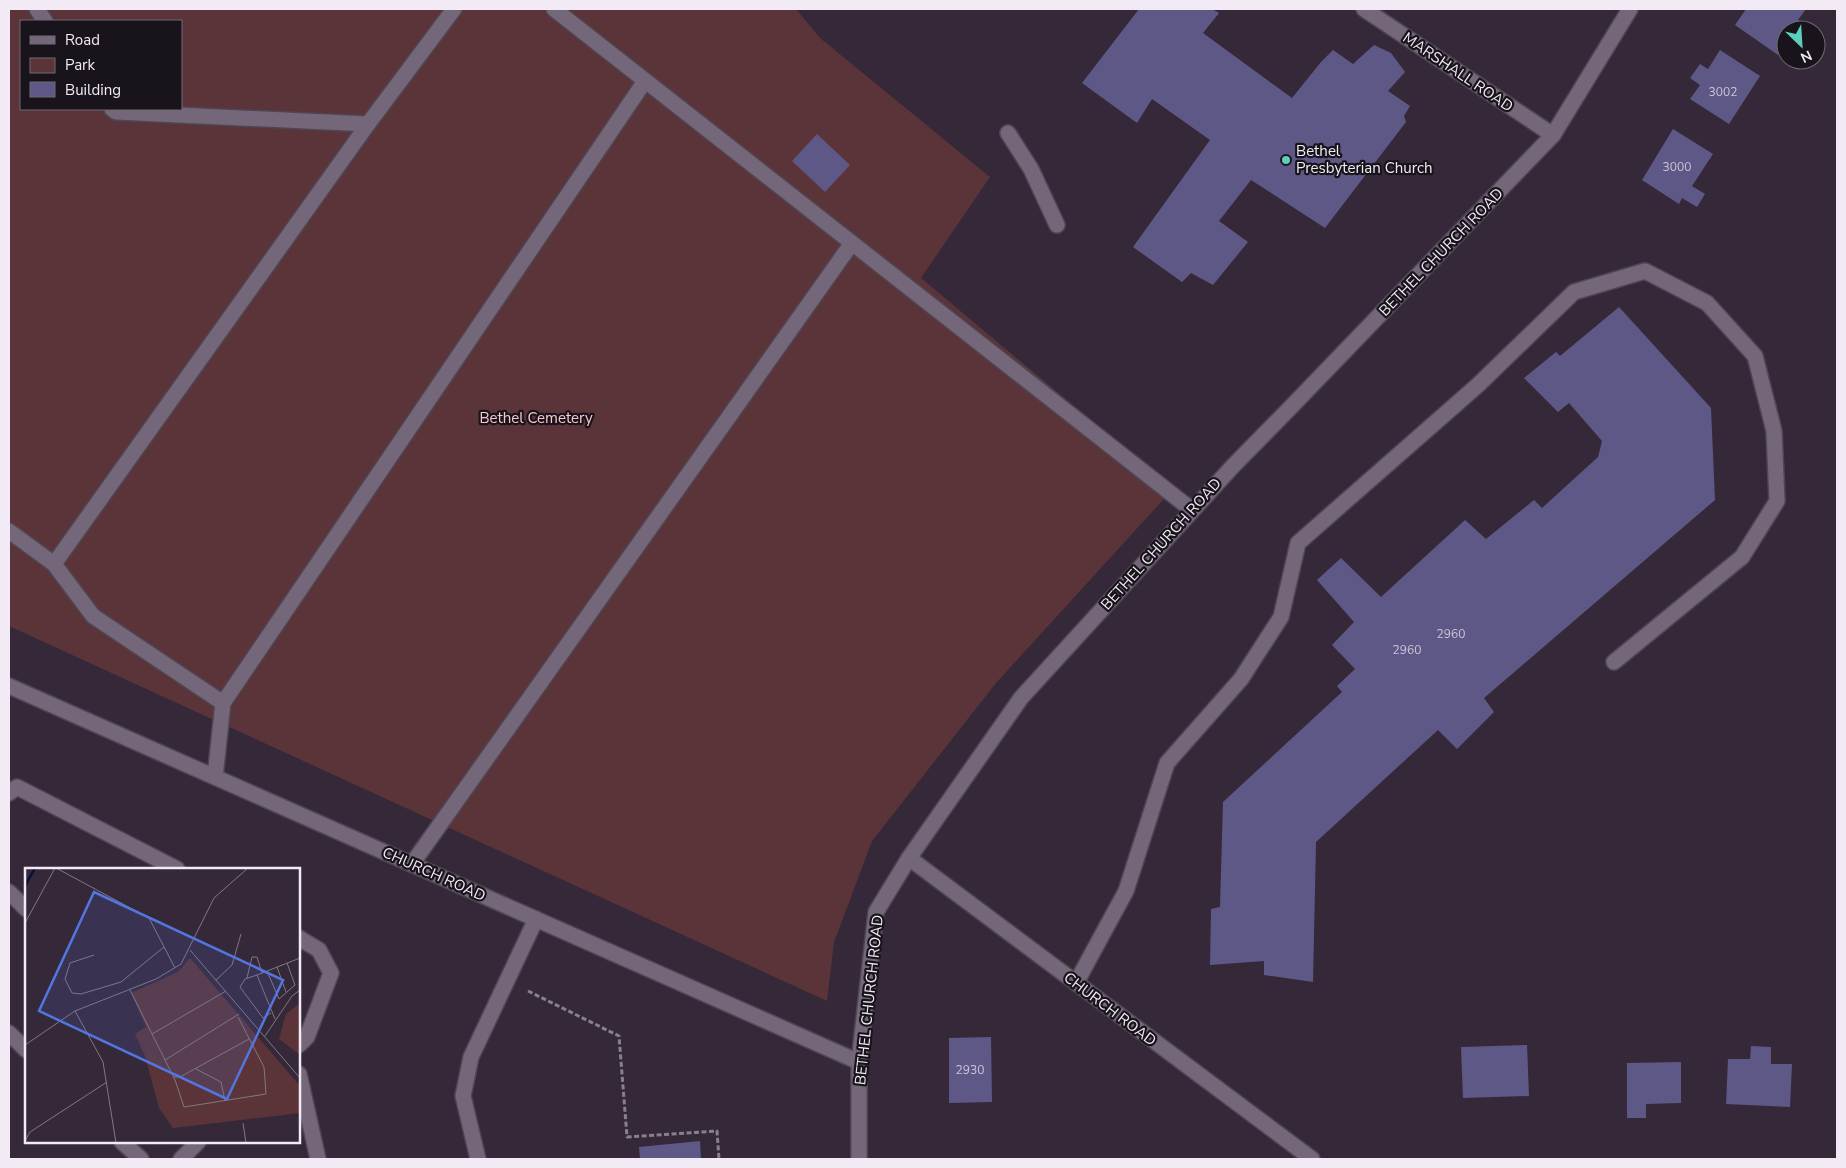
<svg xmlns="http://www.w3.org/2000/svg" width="1846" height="1168" font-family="'Nunito Sans',sans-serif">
<rect width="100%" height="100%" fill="#352939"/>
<path fill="#5b3439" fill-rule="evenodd" d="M9,9H796L820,38L990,177L921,278L1173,489L996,683L872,841L834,942L827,1001L9,626ZM21,21H181V109H21Z"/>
<g fill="#5e5887">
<path d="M1139,9H1212L1219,13L1203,33L1292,98L1321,62L1333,50L1353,64L1374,45L1391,53L1405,72L1388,91L1410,106L1404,116L1406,122L1325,228L1251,180L1219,221L1248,242L1213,285L1191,273L1182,282L1133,247L1210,140L1152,99L1137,123L1082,83Z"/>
<path d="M1746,9H1806L1798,20L1811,29L1810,30H1786V43L1778,55L1735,25Z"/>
<path d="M1720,50L1760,76L1729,124L1690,99L1700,85L1690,78L1700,64L1708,69Z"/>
<path d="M1673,129L1713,154L1692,186L1705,194L1697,207L1682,198L1679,204L1642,180Z"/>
<path d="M817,134L850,165L825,192L792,161Z"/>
<path d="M1619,307L1711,408L1715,500L1484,698L1494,712L1457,749L1438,730L1316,842L1313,982L1264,975V961L1210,965L1211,909L1220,907L1223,802L1342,692L1337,686L1355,669L1332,645L1354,622L1317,580L1341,558L1381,597L1465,520L1486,539L1534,500L1542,508L1598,457L1602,441L1569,403L1558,412L1524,378L1556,352L1560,356Z"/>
<path d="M991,1037L992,1102L949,1103V1038Z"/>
<path d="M1527,1045L1529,1096L1463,1098L1461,1047Z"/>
<path d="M1751,1046L1771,1047V1064H1792L1790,1107L1726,1104L1728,1059H1750Z"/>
<path d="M1681,1062V1103L1646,1104V1118H1627V1063Z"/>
<path d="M700,1141L701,1159H640L639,1147Z"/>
</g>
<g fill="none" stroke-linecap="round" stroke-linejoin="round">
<g stroke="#4f4653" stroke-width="18">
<g id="minor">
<path d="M37,9L45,21"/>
<path d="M554,9L1192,510"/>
<path d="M1364,9L1553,135"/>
<path d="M112,109L116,112L368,124"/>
<path d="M1008,133L1031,169L1057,225"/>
<path d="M9,531L54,564L93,616L223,703"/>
<path d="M54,564L368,124L454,9"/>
<path d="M9,686L859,1062"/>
<path d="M215,777L223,703L645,81"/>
<path d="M9,793L17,787L177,869"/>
<path d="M909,858L1312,1159"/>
<path d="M412,864L852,243"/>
<path d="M9,892L26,909"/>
<path d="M299,938L319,950L331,973L307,1037L299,1045"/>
<path d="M1076,983L1126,891L1167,763L1241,679L1281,617L1298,543L1478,385L1574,292L1645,271L1707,303L1755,356L1774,431L1777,501L1742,557L1614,662"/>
<path d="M9,1033L26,1050"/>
<path d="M299,1074L318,1159"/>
<path d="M122,1142L141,1159"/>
<path d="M181,1159L198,1142"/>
<path d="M478,1159L463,1096L471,1057L536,919"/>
<path d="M859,1159V1062L876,912L909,858L1021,698L1233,466L1290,408L1553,135L1630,9"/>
</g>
</g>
<path stroke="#89808d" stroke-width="3" stroke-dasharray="5 2.5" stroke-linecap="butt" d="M528,991L619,1036L627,1137L717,1131L719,1159"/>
<use href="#minor" stroke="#746779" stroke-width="15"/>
</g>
<circle fill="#5cceba" stroke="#19141b" stroke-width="2" cx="1286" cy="160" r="5"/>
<g text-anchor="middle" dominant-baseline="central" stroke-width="4.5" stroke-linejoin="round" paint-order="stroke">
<g font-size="12" fill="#cdc6da">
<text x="1723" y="92">3002</text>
<text x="1677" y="167">3000</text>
<text x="1451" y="634">2960</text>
<text x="1407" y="650">2960</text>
<text x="970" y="1070">2930</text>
</g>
<g font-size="15" fill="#f2ebf5" stroke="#19141b">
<text transform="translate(1458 72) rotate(34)">MARSHALL ROAD</text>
<text transform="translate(1441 252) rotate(-46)">BETHEL CHURCH ROAD</text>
<text transform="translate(1161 544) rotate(-48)">BETHEL CHURCH ROAD</text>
<text transform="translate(434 874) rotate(24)">CHURCH ROAD</text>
<text transform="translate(869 1000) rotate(-84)">BETHEL CHURCH ROAD</text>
<text transform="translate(1110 1009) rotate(37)">CHURCH ROAD</text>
</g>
<g font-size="15" fill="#f2ebf5" stroke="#19141b" text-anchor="start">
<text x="1296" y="151">Bethel<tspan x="1296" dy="17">Presbyterian Church</tspan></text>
</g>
<g font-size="15" fill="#fdc7cd" stroke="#19141b">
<text x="536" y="418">Bethel Cemetery</text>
</g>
</g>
<g transform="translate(25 868)">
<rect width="275" height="275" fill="#352939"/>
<path d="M165,90L275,218V245L148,260L134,240L120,188L110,166L121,159L106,125L153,104ZM275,135V187L254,171L261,146Z" fill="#5b3439"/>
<path fill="none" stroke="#021134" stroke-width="2.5" d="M0,18L10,0"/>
<path fill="none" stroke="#817784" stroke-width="1" d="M31,0L124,50L150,100M0,55L30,0M165,82L275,210M69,87L45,95L40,111L47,125L56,126L96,114L139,79M252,99L261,124M242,103L254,131L270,117L262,95M232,107L220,111L215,119L238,150L246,145M222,110L227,89H232L237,105M191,112L207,97L216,66M105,122L150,212L159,239L241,226L239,199L213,149M50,143L78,194L91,275M250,151L232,107L275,90M127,166L201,123M240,168L267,128L275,122M0,177L50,143L131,111L156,96L189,30L223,0M140,192L214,146M171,201L196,214L200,233M149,209H155L224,171M218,255L221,275M0,273L5,264L82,214"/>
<path fill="#5275df" fill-opacity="0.15" stroke="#5275df" stroke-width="2.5" d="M69,24L258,112L202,231L14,143Z"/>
<rect width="275" height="275" fill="none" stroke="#f2ebf5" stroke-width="2.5"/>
</g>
<rect width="1846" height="1168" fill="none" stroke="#f2ebf5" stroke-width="20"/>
<rect x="20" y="20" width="162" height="90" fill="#19141b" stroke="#706a72"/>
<rect x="30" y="36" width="25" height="8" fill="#746779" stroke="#706a72"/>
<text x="65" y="45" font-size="15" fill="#f2ebf5">Road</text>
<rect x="30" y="58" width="25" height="15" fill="#5b3439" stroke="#706a72"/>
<text x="65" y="70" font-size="15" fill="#f2ebf5">Park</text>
<rect x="30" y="82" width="25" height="15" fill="#5e5887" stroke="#706a72"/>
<text x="65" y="95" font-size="15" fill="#f2ebf5">Building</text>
<g transform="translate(1801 45) rotate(155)"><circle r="24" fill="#19141b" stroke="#706a72"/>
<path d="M0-4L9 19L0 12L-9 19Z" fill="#5cceba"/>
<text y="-8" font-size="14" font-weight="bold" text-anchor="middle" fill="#f2ebf5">N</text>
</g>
</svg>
